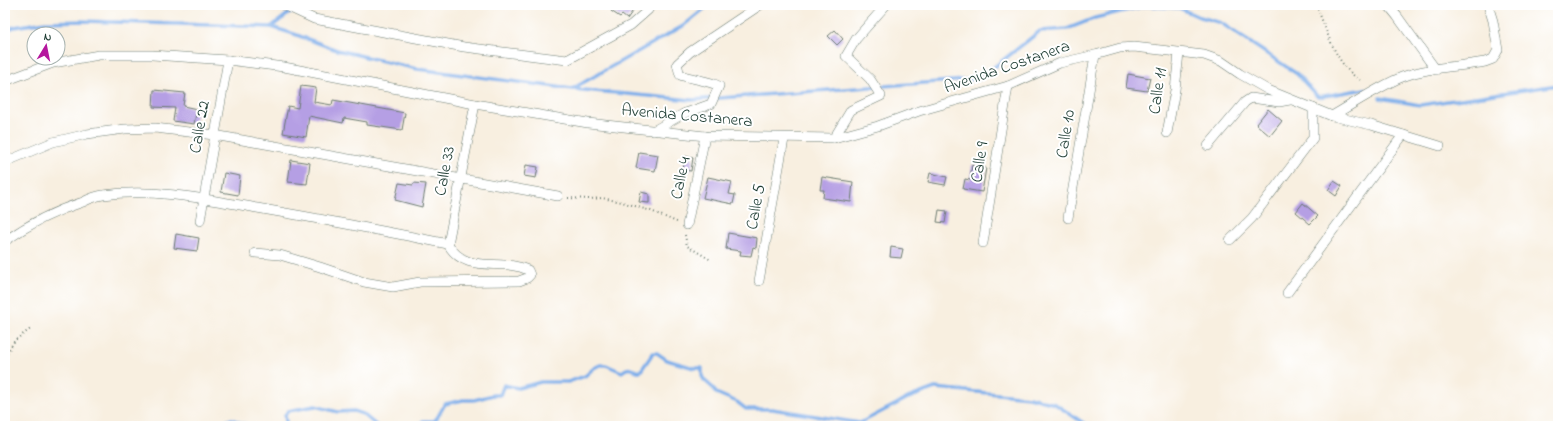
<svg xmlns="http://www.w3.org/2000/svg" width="1563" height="431" font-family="'Indie Flower',sans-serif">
<rect width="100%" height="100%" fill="#fff"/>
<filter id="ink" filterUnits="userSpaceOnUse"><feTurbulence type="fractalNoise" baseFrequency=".025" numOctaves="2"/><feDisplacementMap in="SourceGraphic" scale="8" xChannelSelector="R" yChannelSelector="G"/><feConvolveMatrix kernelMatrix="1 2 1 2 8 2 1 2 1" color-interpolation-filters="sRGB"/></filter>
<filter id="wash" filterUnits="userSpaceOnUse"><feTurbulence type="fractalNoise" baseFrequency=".012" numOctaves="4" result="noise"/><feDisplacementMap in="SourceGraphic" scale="16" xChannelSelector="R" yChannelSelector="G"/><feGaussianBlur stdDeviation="0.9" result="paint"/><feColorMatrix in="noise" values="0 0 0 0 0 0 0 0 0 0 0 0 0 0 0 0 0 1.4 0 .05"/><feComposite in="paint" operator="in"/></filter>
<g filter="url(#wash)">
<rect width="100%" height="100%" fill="#f8efe0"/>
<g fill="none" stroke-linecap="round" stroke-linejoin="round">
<g stroke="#7fafea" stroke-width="3.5">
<path d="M271,27L300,5"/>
<path d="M5,31L14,27L45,22L82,21L271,27L294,34L337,50L417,69L572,89L692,100L979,79L1040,31L1067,29L1095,18L1145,6L1179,8L1197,16L1221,23L1297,74L1318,97L1365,89"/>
<path d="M572,89L683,26L709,5"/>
<path d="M1380,98L1420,105L1558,85"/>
<path d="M214,426L232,419L243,424L256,426"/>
<path d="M284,426L286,422L285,415L288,411L315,406L338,412L354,411L363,414L377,426"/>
<path d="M417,426L423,421H434L437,418L445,404L463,400H474L493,395H500L504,385L518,388L541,382H568L585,376L594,368L600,365H606L622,372C630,365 632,370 640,372L653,353H657L667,360L694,368H702V376L704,380L713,388L716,393L737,402L746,409H772L860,423L908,398L935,388L1029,397L1055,404L1088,426"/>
</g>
</g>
<g id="blocks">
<g fill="#b59fe4">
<path d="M616,5H637L627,19L622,15L620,17L611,11Z"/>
<path d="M835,30L843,39L837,45L828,36Z"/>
<path d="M1128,74L1150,78L1147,91L1126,88Z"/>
<path d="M301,86L316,88L314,102L332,105L333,100L405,113L402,130L367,125V122L344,118L343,123L309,116L306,137L283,133L288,106L298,108Z"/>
<path d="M154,90L185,93L183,106L197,109L194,124L173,121L175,108L153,107Z"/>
<path d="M1268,109L1282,121L1270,136L1256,124Z"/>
<path d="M639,152L658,155L655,171L636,168Z"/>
<path d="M685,156L693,158L691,171L683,170Z"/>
<path d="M291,160L310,163L307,184L288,182Z"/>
<path d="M526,165L538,167L536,178L524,176Z"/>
<path d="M972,165L986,168L982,192L963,189L965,179L970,180Z"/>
<path d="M224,173L240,176L238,195L221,192Z"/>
<path d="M930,173L947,177L945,185L928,182Z"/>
<path d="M708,177L732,182L729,194L735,195L733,204L703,198Z"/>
<path d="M822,177L853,182L851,202L823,198L824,190H820Z"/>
<path d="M1334,181L1342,186L1336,196L1328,190Z"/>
<path d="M399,183L413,185L414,183L426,184L422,207L395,200Z"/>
<path d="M641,192L649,194V203L639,202Z"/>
<path d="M1303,203L1318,216L1310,224L1296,212Z"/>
<path d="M939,210L947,211L945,223L937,222Z"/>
<path d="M728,233L757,238L756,248L753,247L751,256L740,255L741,251L726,249Z"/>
<path d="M176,234L199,238L197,251L174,248Z"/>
<path d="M891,247L903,249L901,258L890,257Z"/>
</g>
</g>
</g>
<g filter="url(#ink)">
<use href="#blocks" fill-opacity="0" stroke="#6b7b70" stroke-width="1"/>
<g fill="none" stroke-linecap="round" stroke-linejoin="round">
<g stroke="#6b7b70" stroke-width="10">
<g id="minor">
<path d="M284,5L314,19L464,47L567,60L631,25L648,10L651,5"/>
<path d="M1388,5L1397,16L1436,70"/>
<path d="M5,81L53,63L99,55H152L228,60L284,67L475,104L588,123L705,136L834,138L878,126L919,111L1008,86L1060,63L1095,55L1120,48L1134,47L1204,55L1221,61L1240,74L1268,90L1332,116C1353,104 1380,86 1402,77C1428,67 1458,67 1485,62L1493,59L1498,50L1493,21L1488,5"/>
<path d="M1332,116L1371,125L1440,146"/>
<path d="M653,131L683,114L711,104L719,86C710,81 692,79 680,75L677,64L690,52L760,5"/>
<path d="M1167,133L1175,90L1179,53"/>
<path d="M834,138L851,110L881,96L870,79L846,56L856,39L886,5"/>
<path d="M1208,146L1245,102L1251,98L1279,102L1290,100"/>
<path d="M5,162L53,142L87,134L125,129L155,128L214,135L558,196"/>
<path d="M1068,218L1095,55"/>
<path d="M200,221L228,60"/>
<path d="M687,225L705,136"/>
<path d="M1230,240L1252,218L1313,138V108"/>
<path d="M5,241C29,224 54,211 83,202C89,199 96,196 103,195C155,188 206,199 257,208C321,219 384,231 448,244"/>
<path d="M983,243L1008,86"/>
<path d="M448,244L475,104"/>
<path d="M255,253L280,255L320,267L364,282L393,287L420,282L519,281L527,278L530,275L528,270C501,257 466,276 448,244"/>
<path d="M759,281L784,139"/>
<path d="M1287,293L1403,135"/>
</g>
</g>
<g stroke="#6b7b70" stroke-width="2" stroke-dasharray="1 3" stroke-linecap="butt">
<path d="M1316,5C1327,30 1335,65 1360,80"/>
<path d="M568,198L590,199L602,198L622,202L651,211L679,223"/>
<path d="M685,235L687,246L711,260"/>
<path d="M5,356L15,340L32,328"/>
</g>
<use href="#minor" stroke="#fff" stroke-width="9"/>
</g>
</g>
<g text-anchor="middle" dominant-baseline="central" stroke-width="4" stroke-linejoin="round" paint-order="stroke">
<g font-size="17" fill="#1f3d34" stroke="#fff">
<text transform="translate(1007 67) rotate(-19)">Avenida Costanera</text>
<text transform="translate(1158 91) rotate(-82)">Calle 11</text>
<text transform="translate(687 116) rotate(5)">Avenida Costanera</text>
<text transform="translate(200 127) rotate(-80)">Calle 22</text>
<text transform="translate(1066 134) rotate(-81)">Calle 10</text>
<text transform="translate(980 162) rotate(-81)">Calle 9</text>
<text transform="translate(445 171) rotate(-79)">Calle 33</text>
<text transform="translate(681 178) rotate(-78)">Calle 4</text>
<text transform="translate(756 207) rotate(-80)">Calle 5</text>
</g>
</g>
<rect width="1563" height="431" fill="none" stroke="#fff" stroke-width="20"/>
<g transform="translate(46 46) rotate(10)"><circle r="19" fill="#ffffff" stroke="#a5b1ae"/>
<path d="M0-3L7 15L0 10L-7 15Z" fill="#b5179e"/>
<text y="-6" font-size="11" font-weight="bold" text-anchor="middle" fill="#1f3d34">N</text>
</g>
</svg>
